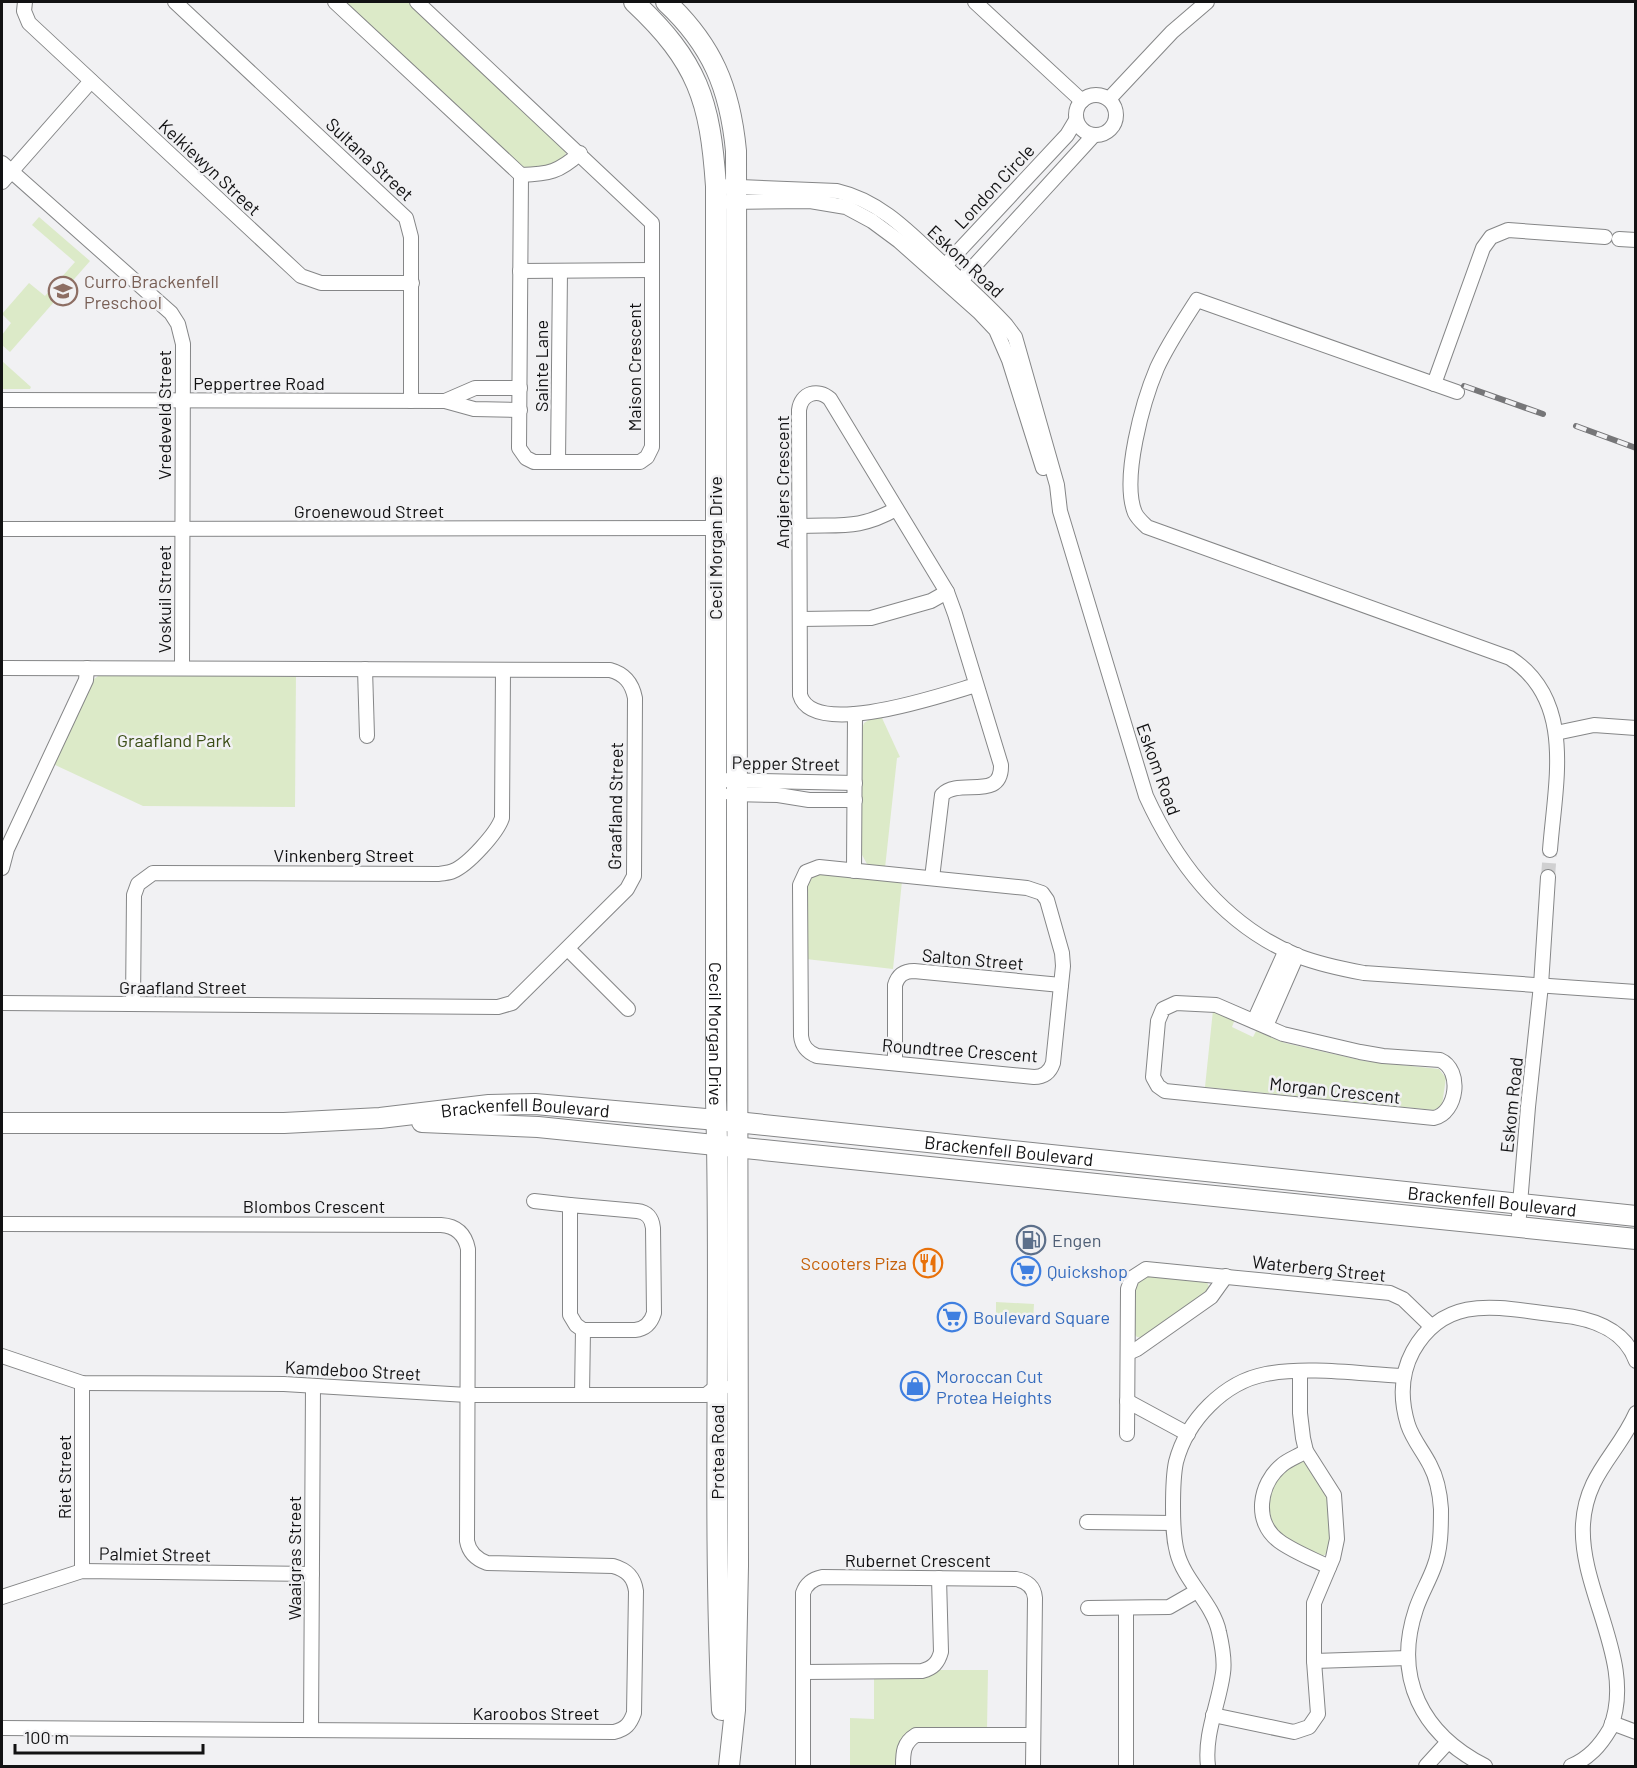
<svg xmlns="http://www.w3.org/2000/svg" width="1637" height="1768" font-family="Barlow,sans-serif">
<rect width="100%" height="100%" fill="#f1f1f3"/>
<g fill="#dceac8">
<path d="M344,2H408L562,145L566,152L565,157C551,165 535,173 519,165Z"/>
<path d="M39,217L90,261L10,352L2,345V335L11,323L2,314L29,283L45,296L75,262L32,225Z"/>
<path d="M2,361L31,387L30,389H2Z"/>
<path d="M101,674L296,675L295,807L143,806L53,764L91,683L94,679Z"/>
<path d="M872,718H882L900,757L897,758L885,868L867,864L861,853V732L864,723Z"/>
<path d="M816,873L902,881L893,969L806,959V882L808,879Z"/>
<path d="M1213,1010L1235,1019L1232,1027L1253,1037L1256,1031L1285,1043L1364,1061L1439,1069L1446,1078L1442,1105L1434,1110L1205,1087Z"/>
<path d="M1144,1275L1206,1280L1210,1289L1209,1292L1143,1338L1137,1337L1133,1333V1287Z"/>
<path d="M996,1302L1034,1304L1033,1320L996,1319Z"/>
<path d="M1303,1460L1307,1461L1327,1490L1333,1537L1329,1552L1323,1556L1284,1538L1270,1523L1267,1496L1281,1474Z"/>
<path d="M938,1670H988L987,1730L921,1729L898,1766H850V1718L874,1719V1676Z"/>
</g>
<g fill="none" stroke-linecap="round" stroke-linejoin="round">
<path stroke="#d0d0d1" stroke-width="14" stroke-dasharray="14 7" stroke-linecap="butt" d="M1548,877L1550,850"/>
<g stroke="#858687" stroke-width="16">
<g id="street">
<path d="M25,2L24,11L29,23L301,276L321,283H412"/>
<path d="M175,2L406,218L411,237V401"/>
<path d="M335,2L521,175L519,448L526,458L534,462H640L647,457L652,447V223L417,2"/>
<path d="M975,2L1082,101"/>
<circle cx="1096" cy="115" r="20"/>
<path d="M1109,99L1172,32L1207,2"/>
<path d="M2,163L171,313L178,324L183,344L182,668"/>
<path d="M521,175C549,174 559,172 580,153"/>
<path d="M2,182L91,81"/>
<path d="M716,186L837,191C881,201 911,234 943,264C964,284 986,303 1006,325L1015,337L1019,351L1057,485L1060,511L1146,796C1178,866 1225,926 1298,956C1319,964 1342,969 1364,973L1636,992"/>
<path d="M729,202L810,201L846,207L872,221L899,241L979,312L996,330L1009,360L1043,468"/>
<path d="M1619,239L1636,240"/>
<path d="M520,271L652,270"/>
<path d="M940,271L1067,135L1076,120"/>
<path d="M955,287L1093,136"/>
<path d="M1434,384L1483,248L1491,237L1508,230L1605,237"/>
<path d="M1457,392L1197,300C1183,322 1168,344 1157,368C1143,401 1121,479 1135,513C1138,519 1143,523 1147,527L1510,658C1576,701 1555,783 1550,850"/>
<path d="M2,400L445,401L474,409L520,410"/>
<path d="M445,401L475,388H520"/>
<path d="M558,462L560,271"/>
<path d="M800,526C840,524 859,530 896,509"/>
<path d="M2,529L722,528"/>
<path d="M800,619L871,618L931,601L947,592"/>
<path d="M2,668L610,670C625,674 632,683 635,698L634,876L627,889L512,1003L498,1007L2,1003"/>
<path d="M365,669L367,736"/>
<path d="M1556,733L1594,725L1636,728"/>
<path d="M716,780L855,783"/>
<path d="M731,794L778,795L809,800H855"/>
<path d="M819,867L1027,888L1042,893L1047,900L1062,953L1063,966L1053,1063C1050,1072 1044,1077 1034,1077L817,1056C807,1052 802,1046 801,1036L800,885L806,872Z"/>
<path d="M2,868L7,849L86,680L87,668"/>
<path d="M854,871L855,714"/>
<path d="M932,878L942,795C959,777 1002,802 1001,765L955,614L947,592L830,399C818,388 801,393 799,410L800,695C813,740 945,694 976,685"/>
<path d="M568,949L628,1009"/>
<path d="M1176,1003L1216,1005L1283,1034L1360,1052L1383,1056L1440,1060C1463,1070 1457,1113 1434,1118L1165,1091L1158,1086L1153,1077L1158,1021L1163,1009Z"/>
<path d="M133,1004L134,895L138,884L153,873L439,874C444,873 449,873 453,871C468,865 497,833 502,818L503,670"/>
<path d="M1254,1021L1286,950"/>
<path d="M1266,1026L1297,955"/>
<path d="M895,1063V985C898,975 904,971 914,971L1061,985"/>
<path d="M534,1201L570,1205"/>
<path d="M2,1224L441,1225C456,1226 465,1234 468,1249L467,1541C469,1552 476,1559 487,1563L613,1566C627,1570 634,1577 636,1591L634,1713C630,1724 626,1729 614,1732L2,1728"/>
<path d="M1518,1228L1528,1107L1541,985L1548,877"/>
<path d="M1128,1353L1137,1349L1211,1297L1226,1276"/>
<path d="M2,1356L82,1383L284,1384L467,1395H706L716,1387H724"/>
<path d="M582,1394L583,1330L576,1325L570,1315V1205L637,1211C647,1212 652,1218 653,1228L654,1313C651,1323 645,1329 635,1330H583"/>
<path d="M1127,1401L1188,1434"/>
<path d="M1127,1434L1128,1289L1132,1278L1146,1269L1390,1293L1403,1299L1431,1326"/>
<path d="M1306,1451C1299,1456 1289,1459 1282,1465C1259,1484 1253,1522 1279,1541C1294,1552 1313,1559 1329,1567"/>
<path d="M1087,1522L1173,1523"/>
<path d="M82,1571V1383"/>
<path d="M2,1597L82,1571L312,1574"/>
<path d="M1088,1608L1169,1607L1197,1591"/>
<path d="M1314,1661L1408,1658"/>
<path d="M804,1672L922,1671C933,1668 938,1663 941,1652L939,1578"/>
<path d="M1213,1715L1294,1732L1309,1727L1318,1714L1314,1661V1603L1333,1558L1337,1539L1334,1495L1306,1451L1303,1438L1300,1413V1372"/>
<path d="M1612,1723L1636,1732"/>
<path d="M311,1730L313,1386"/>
<path d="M803,1766V1593C806,1584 812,1579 822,1577L1016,1579C1027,1581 1034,1587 1035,1598L1033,1766"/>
<path d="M903,1766C903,1753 903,1743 916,1735H1033"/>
<path d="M1126,1766V1608"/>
<path d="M1208,1766C1204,1734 1219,1704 1223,1673C1225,1660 1222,1645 1219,1632C1213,1603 1184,1581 1177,1552C1173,1537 1173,1522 1173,1507C1173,1492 1173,1476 1176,1462C1187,1420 1224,1382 1266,1374C1308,1366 1360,1374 1403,1376"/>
<path d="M1426,1766L1447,1743"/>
<path d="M1485,1766C1422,1734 1393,1678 1416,1609C1421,1594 1429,1581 1434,1567C1441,1549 1441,1528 1441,1509C1440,1494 1437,1478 1430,1465C1423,1451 1413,1440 1408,1425C1400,1399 1400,1375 1413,1351C1447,1291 1502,1309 1559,1315C1591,1318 1624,1328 1636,1361"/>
<path d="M1571,1766C1589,1758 1600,1746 1610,1729C1637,1663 1579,1591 1583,1524C1586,1474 1618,1454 1636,1413"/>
</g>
</g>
<g stroke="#858687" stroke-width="22">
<g id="secondary">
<path id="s1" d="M634,2C698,62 710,100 716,186V1100C722,1303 712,1507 722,1710"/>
<path d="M666,2C712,45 730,88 736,151L738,1566L735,1710L729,1766"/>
<path d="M422,1122L538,1127L1636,1239"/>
<path id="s2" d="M2,1123H284L380,1118L489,1105L535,1104L717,1120L1636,1216"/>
</g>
</g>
<use href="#street" stroke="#fff" stroke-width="14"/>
<use href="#secondary" stroke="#fff" stroke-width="20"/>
<g stroke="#767678" stroke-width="6">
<g id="rail">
<path d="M1464,386L1543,414"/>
<path d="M1576,426L1636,448"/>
</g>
</g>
<use href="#rail" stroke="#f1f1f3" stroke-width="4" stroke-dasharray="11" stroke-linecap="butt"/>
</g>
<defs>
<g id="school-ring" transform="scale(1.5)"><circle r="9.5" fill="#f1f1f3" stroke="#8d6e63" stroke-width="1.5"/><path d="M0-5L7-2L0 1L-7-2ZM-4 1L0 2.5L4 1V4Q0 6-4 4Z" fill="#8d6e63"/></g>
<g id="fuel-ring" transform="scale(1.5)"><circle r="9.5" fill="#f1f1f3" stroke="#5c6f8a" stroke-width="1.5"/><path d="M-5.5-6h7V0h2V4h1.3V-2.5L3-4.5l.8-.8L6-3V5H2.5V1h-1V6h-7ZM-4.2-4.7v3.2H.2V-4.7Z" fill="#5c6f8a"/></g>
<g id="restaurant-ring" transform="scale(1.5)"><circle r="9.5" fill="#f1f1f3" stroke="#e8710a" stroke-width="1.5"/><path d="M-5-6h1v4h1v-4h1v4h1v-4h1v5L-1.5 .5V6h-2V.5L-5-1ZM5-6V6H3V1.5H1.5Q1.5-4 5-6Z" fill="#e8710a"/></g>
<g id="supermarket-ring" transform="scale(1.5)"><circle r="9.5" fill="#f1f1f3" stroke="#3f7fe0" stroke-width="1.5"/><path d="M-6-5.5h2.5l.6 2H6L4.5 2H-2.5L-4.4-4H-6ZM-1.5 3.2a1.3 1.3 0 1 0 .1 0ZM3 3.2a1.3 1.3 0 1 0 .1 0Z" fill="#3f7fe0"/></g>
<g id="shop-ring" transform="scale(1.5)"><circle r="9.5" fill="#f1f1f3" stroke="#3f7fe0" stroke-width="1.5"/><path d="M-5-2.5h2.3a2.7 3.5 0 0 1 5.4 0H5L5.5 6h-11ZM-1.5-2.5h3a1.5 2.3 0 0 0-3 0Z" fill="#3f7fe0"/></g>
</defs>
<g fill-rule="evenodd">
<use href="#school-ring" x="63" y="291"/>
<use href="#fuel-ring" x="1031" y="1240"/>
<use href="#restaurant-ring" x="928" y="1263"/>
<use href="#supermarket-ring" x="1026" y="1271"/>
<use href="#supermarket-ring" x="952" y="1317"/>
<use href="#shop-ring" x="915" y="1386"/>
</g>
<g text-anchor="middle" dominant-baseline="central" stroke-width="5" stroke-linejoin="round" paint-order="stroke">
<g font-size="18" fill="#121213" stroke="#f1f1f3">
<text transform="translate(370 159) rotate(43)">Sultana Street</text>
<text transform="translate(210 167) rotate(43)">Kelkiewyn Street</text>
<text transform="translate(994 186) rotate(-47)">London Circle</text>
<text transform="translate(966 261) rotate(43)">Eskom Road</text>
<text transform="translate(541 366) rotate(-90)">Sainte Lane</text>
<text transform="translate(634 367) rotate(-90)">Maison Crescent</text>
<text x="259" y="383">Peppertree Road</text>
<text transform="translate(164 415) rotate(-90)">Vredeveld Street</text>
<text transform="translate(782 482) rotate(-90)">Angiers Crescent</text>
<text x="369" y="511">Groenewoud Street</text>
<text transform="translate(715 548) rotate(-90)">Cecil Morgan Drive</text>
<text transform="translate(164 599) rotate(-90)">Voskuil Street</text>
<text transform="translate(786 763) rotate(1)">Pepper Street</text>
<text transform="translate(1159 769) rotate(70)">Eskom Road</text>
<text transform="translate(615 806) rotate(-89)">Graafland Street</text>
<text x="344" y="855">Vinkenberg Street</text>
<text transform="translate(973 959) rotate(5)">Salton Street</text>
<text x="183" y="987">Graafland Street</text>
<text stroke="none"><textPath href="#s1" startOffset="1056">Cecil Morgan Drive</textPath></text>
<text transform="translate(960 1050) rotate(4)">Roundtree Crescent</text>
<text transform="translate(1335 1090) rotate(6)">Morgan Crescent</text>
<text transform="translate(1511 1105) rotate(-84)">Eskom Road</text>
<text stroke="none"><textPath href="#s2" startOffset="524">Brackenfell Boulevard</textPath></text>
<text stroke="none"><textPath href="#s2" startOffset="1010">Brackenfell Boulevard</textPath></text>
<text stroke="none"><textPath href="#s2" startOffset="1496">Brackenfell Boulevard</textPath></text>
<text x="314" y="1206">Blombos Crescent</text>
<text transform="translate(1319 1268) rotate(6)">Waterberg Street</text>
<text transform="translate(353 1370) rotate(3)">Kamdeboo Street</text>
<text transform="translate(717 1452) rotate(-90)">Protea Road</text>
<text transform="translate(64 1477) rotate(-90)">Riet Street</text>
<text transform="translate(155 1554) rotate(1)">Palmiet Street</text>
<text transform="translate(294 1558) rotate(-90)">Waaigras Street</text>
<text x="918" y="1560">Rubernet Crescent</text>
<text x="536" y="1713">Karoobos Street</text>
</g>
<g font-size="18" fill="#785e54" stroke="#f1f1f3" text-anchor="start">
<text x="84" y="281">Curro Brackenfell<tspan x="84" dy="21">Preschool</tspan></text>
</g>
<g font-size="18" fill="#3a4d15" stroke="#f1f1f3">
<text x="174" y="740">Graafland Park</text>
</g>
<g font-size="18" fill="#4e5e75" stroke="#f1f1f3" text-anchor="start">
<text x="1052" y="1240">Engen</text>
</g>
<g font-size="18" fill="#c56008" stroke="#f1f1f3" text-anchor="end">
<text x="907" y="1263">Scooters Piza</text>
</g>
<g font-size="18" fill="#366cbe" stroke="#f1f1f3" text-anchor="start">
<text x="1047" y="1271">Quickshop</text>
<text x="973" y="1317">Boulevard Square</text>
<text x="936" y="1376">Moroccan Cut<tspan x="936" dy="21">Protea Heights</tspan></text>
</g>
</g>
<rect width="1637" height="1768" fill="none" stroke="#121213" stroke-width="6"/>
<path d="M15 1744v9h188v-9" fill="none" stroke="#121213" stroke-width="3"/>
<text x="24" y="1744" font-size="18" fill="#121213" stroke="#f1f1f3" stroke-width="4.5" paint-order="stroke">100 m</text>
</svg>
